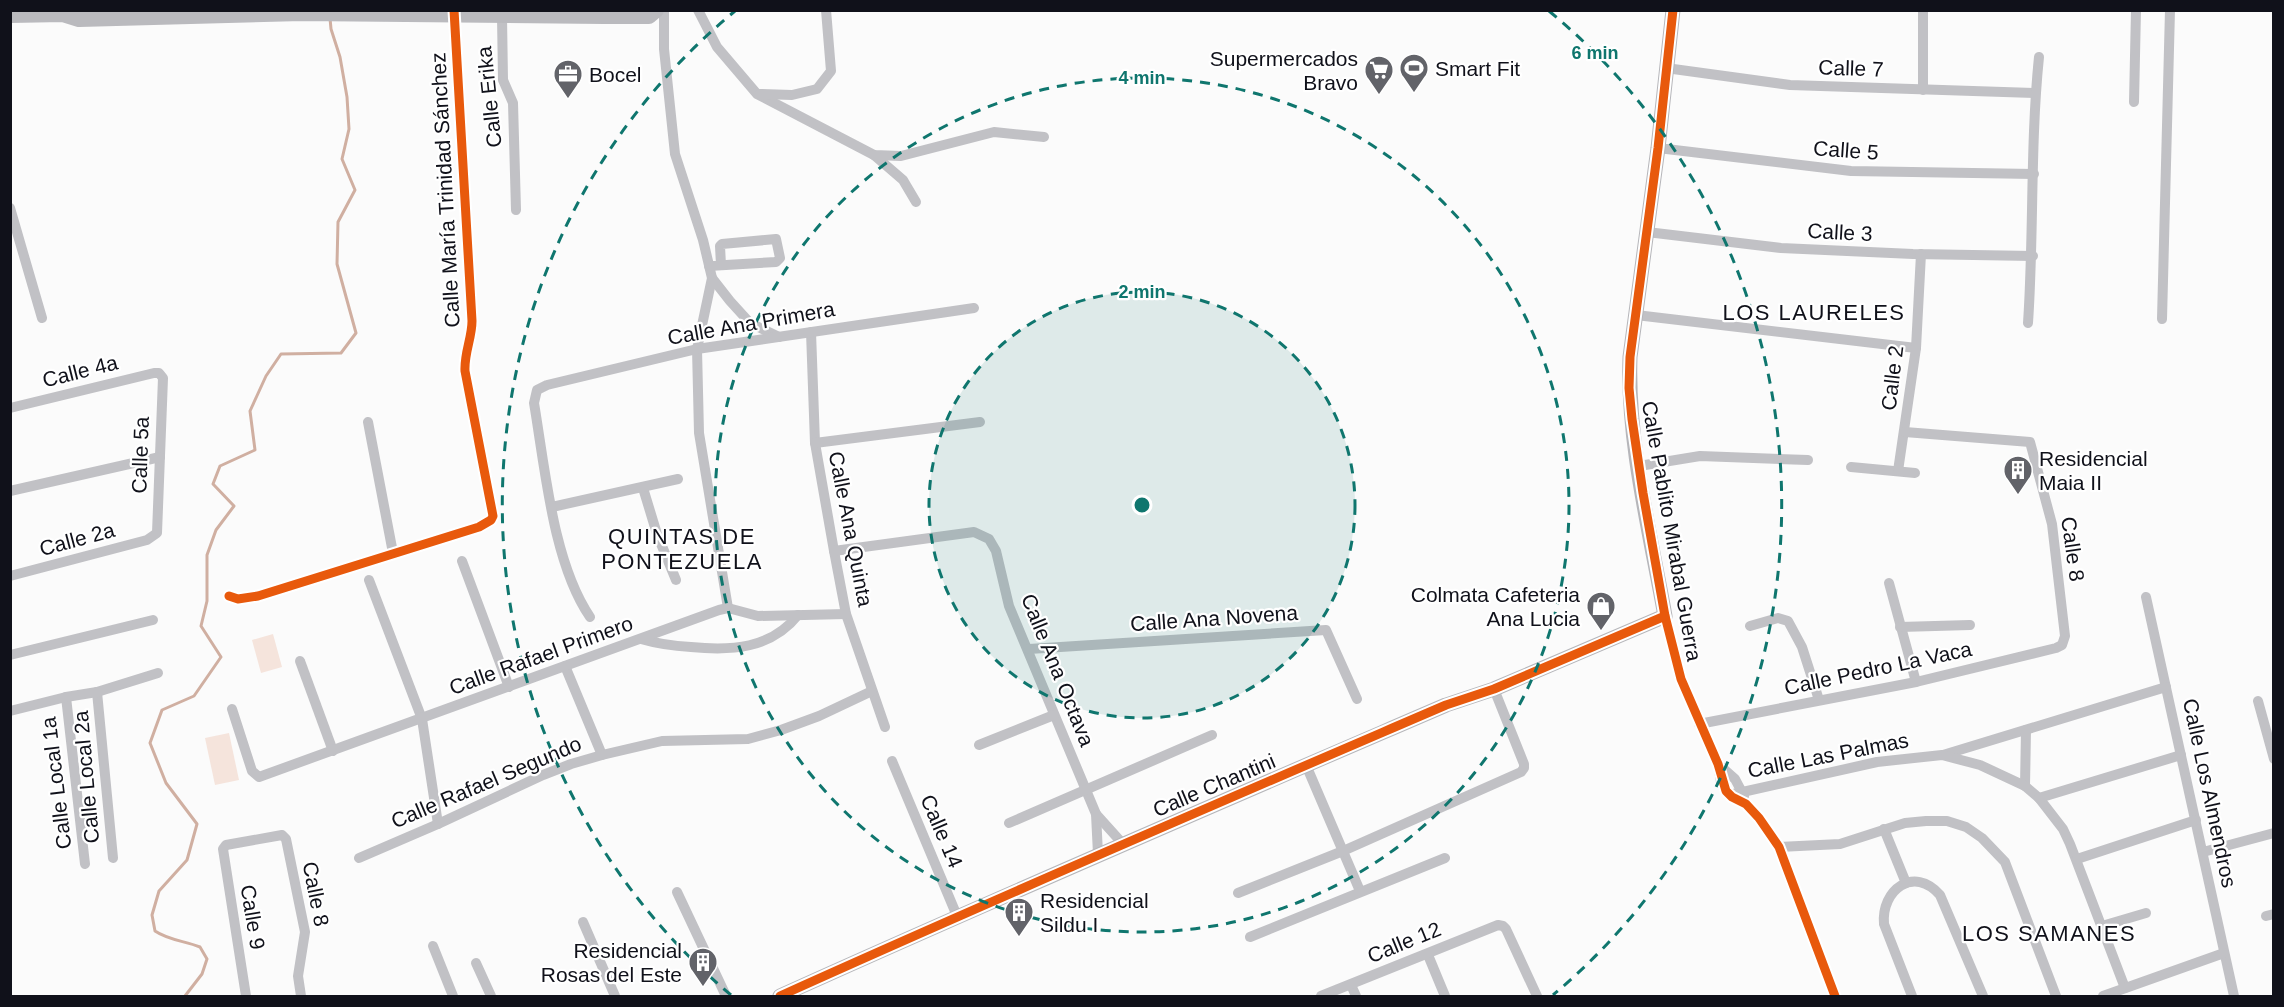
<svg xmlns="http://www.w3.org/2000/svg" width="2284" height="1007" font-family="Arial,sans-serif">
<rect width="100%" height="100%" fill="#fbfbfb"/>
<g fill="#f5e4dc">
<path d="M273,634L282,667L261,673L252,640Z"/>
<path d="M229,733L239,780L215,785L205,738Z"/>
</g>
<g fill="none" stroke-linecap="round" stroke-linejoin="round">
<path stroke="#d0afa1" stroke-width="3" d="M185,996L202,974L207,959L200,947C185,941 168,940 155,931L152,915L159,891L187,860L197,824L166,783L150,743L162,710L194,696L221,657L201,626L207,601V555L216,530L234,506L213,484L220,466L255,450L250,411L266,376L281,354L341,353L356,333L337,264L338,222L355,190L342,159L349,129L347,97L340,57L331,29L330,18"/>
<g stroke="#c1c1c5" stroke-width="10">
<path d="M664,10V49L675,154L703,240L712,278L697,349L699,433L728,608"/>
<path d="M698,10L717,47L757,94L874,155L901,156L994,132L1044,137"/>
<path d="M502,17L503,80L513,103L516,210"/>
<path d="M1666,68L1790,85L2035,93"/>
<path d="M1923,90V10"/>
<path d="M760,94L792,95L817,89L831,71L826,10"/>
<path d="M2134,102L2136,10"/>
<path d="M1658,148L1851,171L2034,174"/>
<path d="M874,155L903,180L916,202"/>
<path d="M10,208L42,318"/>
<path d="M1647,232L1781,248L1913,254L2033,256"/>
<path d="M709,266L776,262L780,258L776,239L722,244L720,246L721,265"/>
<path d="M712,278L730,301L750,323L779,337"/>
<path d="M1636,315L1916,348"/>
<path d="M2162,319L2170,10"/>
<path d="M2028,323C2034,235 2030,145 2039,57"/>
<path d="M811,332L815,443L834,551L846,614L885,727"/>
<path d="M10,408L154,373H159L163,378L157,533L147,540L10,576"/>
<path d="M368,422L393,553"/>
<path d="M815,443L980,422"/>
<path d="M1639,466L1700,456L1808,460"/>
<path d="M1851,467L1915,473"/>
<path d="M1898,471L1916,348L1921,254"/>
<path d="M643,488L657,534L676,580"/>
<path d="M10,491L160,457"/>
<path d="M552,507L678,479"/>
<path d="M834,551L974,532L989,539L996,551L1009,606L1096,814L1098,854"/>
<path d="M462,561L509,687"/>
<path d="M369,580L422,719L438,824"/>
<path d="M1889,583L1916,682"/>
<path d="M229,596L238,599L258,596L479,527L491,520L493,516L465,371C464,353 472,338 472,321L454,11"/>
<path d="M2146,597L2234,996"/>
<path d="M1665,616L1681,679L1718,764L1721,782L1729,795L1745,802L1759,818L1779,847L1835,996"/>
<path d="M590,617C553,563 545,468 534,403L537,390L547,385L697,349L974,308"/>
<path d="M1750,626L1778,618L1788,621L1802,647L1819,700"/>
<path d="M1900,627L1970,625"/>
<path d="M641,639C658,644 674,646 691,647C731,651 771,649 798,615"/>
<path d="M1029,649L1326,630L1357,699"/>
<path d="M10,655L153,620"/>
<path d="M300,661L333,751"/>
<path d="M565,666L602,755"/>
<path d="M97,692L113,858"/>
<path d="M66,697L85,864"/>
<path d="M2258,701L2274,759"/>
<path d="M232,709L252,771L259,777L719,610L728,608L758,616L846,614"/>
<path d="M10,711L66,697L97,692L158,673"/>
<path d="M1699,724L1916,682L2056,648L2062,645L2065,636L2052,524L2030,442L1905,432"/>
<path d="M979,745L1054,715"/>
<path d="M1943,755L2166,687"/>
<path d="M892,761L957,916"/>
<path d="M1718,764L1735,779L1744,796"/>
<path d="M1306,765L1360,891"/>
<path d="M2025,786L2026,730"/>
<path d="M1729,795L1877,762L1942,755L1980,765L2025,786L2039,798L2063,829L2070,844L2125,988"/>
<path d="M2039,798L2181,755"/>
<path d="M1096,814L1123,844"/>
<path d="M1009,823L1212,735"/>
<path d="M1884,829L1906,883"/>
<path d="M1779,847L1840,844L1905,823L1926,821H1947L1966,827L1982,838L2005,862L2056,996"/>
<path d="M2203,852L2274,833"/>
<path d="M359,858L438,824L543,775L571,764L602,755L662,741L748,739L781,730L819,716L872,691"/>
<path d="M2077,859L2196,820"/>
<path d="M677,892L726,996"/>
<path d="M1238,893L1343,851L1521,772L1524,768V764L1494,689"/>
<path d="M2266,916L2274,914"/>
<path d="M583,922L615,996"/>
<path d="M2102,926L2146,913"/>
<path d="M1250,937L1445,858"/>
<path d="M433,946L453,996"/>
<path d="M1428,955L1445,996"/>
<path d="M476,963L491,996"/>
<path d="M1351,985L1356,996"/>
<path d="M246,996L223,849L226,845L282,835L286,839L305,932L298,976L301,996"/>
<path d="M1321,996L1498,925L1503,926L1506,929L1537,996"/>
<path d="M1912,996L1884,924C1881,890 1914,865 1940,895L1983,996"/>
<path d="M2103,996L2224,953"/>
</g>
<path stroke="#b6b6ba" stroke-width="15" d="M780,996C1001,896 1223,801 1446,705L1494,689L1665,616C1650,532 1627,442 1630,357L1658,148L1673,10"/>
<path stroke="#bababe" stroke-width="16" d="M10,15L63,14L79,19L302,13L604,16H649L656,10"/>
<g stroke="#fff" stroke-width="13">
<g id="cycleway">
<path d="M1673,10L1658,148L1630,357L1629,388L1632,419L1643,493L1665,616L1681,679L1718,764L1726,791L1732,797L1746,804L1759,818L1779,847L1835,996"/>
<path d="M229,596L238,599L258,596L479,527L491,520L493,516L465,371C464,353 472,338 472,321L454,10"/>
<path d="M780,996C1001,896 1223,801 1446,705L1494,689L1665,616"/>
</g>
</g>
<use href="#cycleway" stroke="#e8590c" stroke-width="9"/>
</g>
<circle cx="1142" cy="505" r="213" fill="#0f766e" fill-opacity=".12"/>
<g fill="none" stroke="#0f766e" stroke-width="3" stroke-dasharray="10 8">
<circle cx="1142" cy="505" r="213"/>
<circle cx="1142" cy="505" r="427"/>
<path d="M731 995A640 640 0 0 1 735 11M1549 11A640 640 0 0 1 1553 995"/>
</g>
<defs>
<g id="stadium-pin" transform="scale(1.5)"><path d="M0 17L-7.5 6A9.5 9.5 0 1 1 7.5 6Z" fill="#626369" stroke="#fff"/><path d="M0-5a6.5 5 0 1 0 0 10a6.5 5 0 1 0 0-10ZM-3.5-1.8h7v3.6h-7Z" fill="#fff"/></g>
<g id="supermarket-pin" transform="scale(1.5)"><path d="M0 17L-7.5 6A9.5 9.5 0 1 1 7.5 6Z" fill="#626369" stroke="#fff"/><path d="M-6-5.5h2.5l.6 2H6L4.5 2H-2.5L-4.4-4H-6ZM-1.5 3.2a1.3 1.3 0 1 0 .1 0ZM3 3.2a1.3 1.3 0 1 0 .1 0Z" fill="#fff"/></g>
<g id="office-pin" transform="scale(1.5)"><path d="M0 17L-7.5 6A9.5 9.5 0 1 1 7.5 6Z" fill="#626369" stroke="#fff"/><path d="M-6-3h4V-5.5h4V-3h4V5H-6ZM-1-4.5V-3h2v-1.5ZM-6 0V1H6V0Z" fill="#fff"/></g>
<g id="building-pin" transform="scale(1.5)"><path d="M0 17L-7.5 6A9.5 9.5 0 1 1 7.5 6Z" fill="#626369" stroke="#fff"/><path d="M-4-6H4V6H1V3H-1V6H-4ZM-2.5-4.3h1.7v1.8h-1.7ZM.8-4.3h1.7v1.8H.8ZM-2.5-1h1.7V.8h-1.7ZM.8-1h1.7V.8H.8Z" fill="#fff"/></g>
<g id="shop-pin" transform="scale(1.5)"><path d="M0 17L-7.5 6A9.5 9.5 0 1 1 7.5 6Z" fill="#626369" stroke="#fff"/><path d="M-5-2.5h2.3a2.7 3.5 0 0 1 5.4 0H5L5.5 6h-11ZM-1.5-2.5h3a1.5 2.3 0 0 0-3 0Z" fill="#fff"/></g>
</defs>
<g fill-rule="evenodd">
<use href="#stadium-pin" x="1414" y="68"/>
<use href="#supermarket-pin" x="1379" y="70"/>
<use href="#office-pin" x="568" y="74"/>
<use href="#building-pin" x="2018" y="470"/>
<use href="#shop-pin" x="1601" y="606"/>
<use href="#building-pin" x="1019" y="912"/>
<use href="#building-pin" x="703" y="962"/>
</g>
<g text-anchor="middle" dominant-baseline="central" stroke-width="4.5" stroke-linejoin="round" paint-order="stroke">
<g font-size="21" fill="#10111a" stroke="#fff" text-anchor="start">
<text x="1358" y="58" text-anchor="end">Supermercados<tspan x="1358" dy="24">Bravo</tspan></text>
<text x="1435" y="68">Smart Fit</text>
<text x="589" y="74">Bocel</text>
<text x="2039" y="458">Residencial<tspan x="2039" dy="24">Maia II</tspan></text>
<text x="1580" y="594" text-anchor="end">Colmata Cafeteria<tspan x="1580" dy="24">Ana Lucia</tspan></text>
<text x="1040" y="900">Residencial<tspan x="1040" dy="24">Sildu I</tspan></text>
<text x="682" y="950" text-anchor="end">Residencial<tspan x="682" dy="24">Rosas del Este</tspan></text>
</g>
<g font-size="21" fill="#10111a" stroke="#fff">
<text transform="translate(1851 68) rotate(2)">Calle 7</text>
<text transform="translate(489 97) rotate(-96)">Calle Erika</text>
<text transform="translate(1846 150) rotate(4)">Calle 5</text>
<text transform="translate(445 190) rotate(-93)">Calle María Trinidad Sánchez</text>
<text transform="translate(1840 232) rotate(3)">Calle 3</text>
<text transform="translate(751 323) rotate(-10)">Calle Ana Primera</text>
<text transform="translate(80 371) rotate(-14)">Calle 4a</text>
<text transform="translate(1892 378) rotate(-83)">Calle 2</text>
<text transform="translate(140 455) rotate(-88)">Calle 5a</text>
<text transform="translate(851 529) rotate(79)">Calle Ana Quinta</text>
<text transform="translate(1672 531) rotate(80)">Calle Pablito Mirabal Guerra</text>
<text transform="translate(77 539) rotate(-15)">Calle 2a</text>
<text transform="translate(2073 549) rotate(82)">Calle 8</text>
<text transform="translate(1214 618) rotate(-4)">Calle Ana Novena</text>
<text transform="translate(541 655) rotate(-20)">Calle Rafael Primero</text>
<text transform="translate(1878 668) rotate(-12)">Calle Pedro La Vaca</text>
<text transform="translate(1058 670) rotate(68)">Calle Ana Octava</text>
<text transform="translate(1828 755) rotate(-11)">Calle Las Palmas</text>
<text transform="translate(86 777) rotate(-95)">Calle Local 2a</text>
<text transform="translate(486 782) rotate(-23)">Calle Rafael Segundo</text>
<text transform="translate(56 783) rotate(-97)">Calle Local 1a</text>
<text transform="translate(1214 785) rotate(-23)">Calle Chantini</text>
<text transform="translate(2210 793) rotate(78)">Calle Los Almendros</text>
<text transform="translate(942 831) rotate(67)">Calle 14</text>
<text transform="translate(316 894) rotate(79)">Calle 8</text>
<text transform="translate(253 917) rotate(81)">Calle 9</text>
<text transform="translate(1404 942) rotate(-22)">Calle 12</text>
</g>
<g font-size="22" letter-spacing="1.5" fill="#10111a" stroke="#fff">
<text x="1814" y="312">LOS LAURELES</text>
<text x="682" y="536">QUINTAS DE<tspan x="682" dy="25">PONTEZUELA</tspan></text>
<text x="2049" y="933">LOS SAMANES</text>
</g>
</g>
<circle cx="1142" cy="505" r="9" fill="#0f766e" stroke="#fff" stroke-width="3"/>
<g font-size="18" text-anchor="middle" font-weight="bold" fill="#0f766e" stroke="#fff" stroke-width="4.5" stroke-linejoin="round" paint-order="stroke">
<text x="1595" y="59">6 min</text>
<text x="1142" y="84">4 min</text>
<text x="1142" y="298">2 min</text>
</g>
<rect width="2284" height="1007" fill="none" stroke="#10111a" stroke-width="24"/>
</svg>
